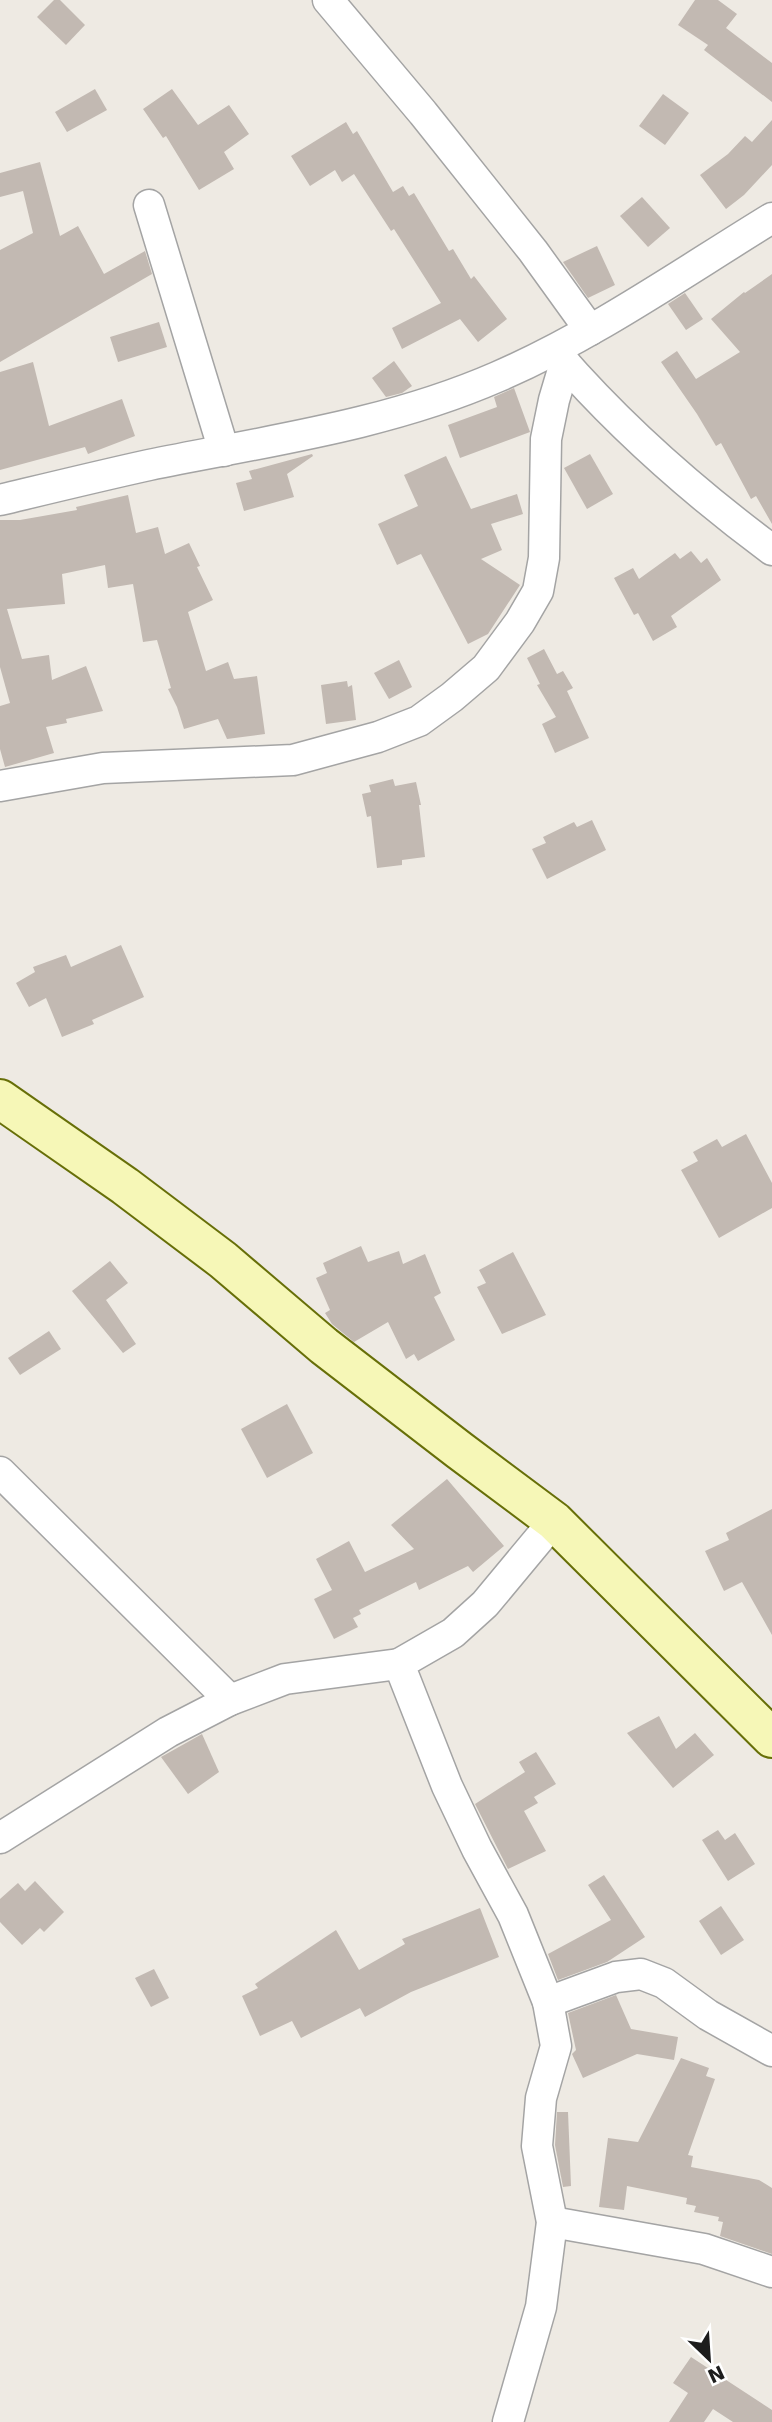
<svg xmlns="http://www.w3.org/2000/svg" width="772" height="2422" font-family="'DejaVu Sans',sans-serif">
<rect width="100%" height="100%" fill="#eeeae3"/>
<g fill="#c2b9b2">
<path d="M54,0H60L85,25L66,45L37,17Z"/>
<path d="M695,0H718L737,14L726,28L772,63V102L704,50L708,45L678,25Z"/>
<path d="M95,89L107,110L67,132L55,112Z"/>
<path d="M172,89L198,125L229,105L249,134L224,152L234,169L199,190L166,136L163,138L143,109Z"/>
<path d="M663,94L689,113L665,145L639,126Z"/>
<path d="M772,120V165L744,195L726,209L700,175L728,154L745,136L752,142Z"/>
<path d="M346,122L353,134L357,131L393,192L403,186L409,196L414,193L449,251L453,249L471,279L474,276L507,319L478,342L460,319L402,349L392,328L441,303L394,229L391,231L354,174L342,182L335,170L310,186L291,156Z"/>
<path d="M40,162L60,236L78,226L104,274L145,251L152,274L0,362V250L33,233L23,191L0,197V173Z"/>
<path d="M642,197L670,228L648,247L620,216Z"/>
<path d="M597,246L615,285L588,298L563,262Z"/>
<path d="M772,274V524L756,496L751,499L721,443L716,446L697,414L661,362L677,351L696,379L740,352L711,319L744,292L745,293Z"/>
<path d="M685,293L703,319L686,330L668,304Z"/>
<path d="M159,322L167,347L118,362L110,337Z"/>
<path d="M394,361L412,386L402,393L386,397L372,378Z"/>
<path d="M33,362L49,426L122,399L135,436L88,454L85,447L0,470V372Z"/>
<path d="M514,388L530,432L460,458L448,425L497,407L494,397Z"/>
<path d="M312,454L313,456L287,474L294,497L244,511L236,483L252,479L249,471Z"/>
<path d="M590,454L613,494L587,509L564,468Z"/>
<path d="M446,456L471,509L517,494L523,514L491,524L502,550L481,559L520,585L488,634L468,644L421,554L397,565L378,524L418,506L404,475Z"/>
<path d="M128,495L136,533L158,527L165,554L189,543L200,566L197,567L213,600L188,612L206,671L228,662L234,679L257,676L265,734L227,739L218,719L184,729L177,707L168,689L171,688L157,640L143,642L133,584L108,588L105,565L62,574L65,604L7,609L22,659L49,655L52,680L86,666L103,711L66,719L67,723L46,727L54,753L5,767L0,749V706L10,703L0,667V520H20L77,510L76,507Z"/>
<path d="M691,551L701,563L707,558L721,580L671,616L677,627L653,641L638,613L634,615L614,578L633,568L639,579L675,553L680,559Z"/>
<path d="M544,649L557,674L563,671L573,688L567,691L589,738L555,753L542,724L556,717L537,685L540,684L527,658Z"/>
<path d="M399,660L412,687L389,699L374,673Z"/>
<path d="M347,681L348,687L352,685L356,720L326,724L321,685Z"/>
<path d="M393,779L395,786L416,782L421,805H419L425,857L402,860V865L377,868L371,816L367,817L362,794L371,792L369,785Z"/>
<path d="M592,820L606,850L547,879L532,849L546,843L543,837L574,822L577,827Z"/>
<path d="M121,945L144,997L92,1020L94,1024L62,1037L46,998L29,1007L16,983L35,972L33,967L66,955L71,967Z"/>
<path d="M746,1134L772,1183V1208L719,1238L681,1170L698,1161L693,1152L717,1139L722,1147Z"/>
<path d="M361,1246L368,1262L399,1251L403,1264L425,1254L441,1293L434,1297L455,1340L418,1361L414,1354L406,1359L388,1322L354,1342L332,1324L325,1313L330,1310L316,1278L327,1273L323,1263Z"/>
<path d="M513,1252L546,1315L502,1334L477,1287L486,1283L479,1270Z"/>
<path d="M110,1261L128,1283L106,1300L136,1344L123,1353L72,1291Z"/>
<path d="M49,1331L61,1349L20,1375L8,1358Z"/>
<path d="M287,1404L313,1453L267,1478L241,1429Z"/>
<path d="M447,1479L504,1546L473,1572L468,1566L419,1590L416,1582L359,1610L361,1614L353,1618L358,1627L334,1639L314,1599L332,1590L316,1559L349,1541L365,1572L414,1549L391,1525Z"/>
<path d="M772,1509V1635L742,1582L724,1591L705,1551L729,1540L726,1533Z"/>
<path d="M659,1716L676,1749L695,1733L714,1755L673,1788L627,1733Z"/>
<path d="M202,1734L219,1772L188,1794L161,1757Z"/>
<path d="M536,1752L556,1784L534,1797L538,1803L524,1811L546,1851L508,1869L475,1804L525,1772L519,1762Z"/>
<path d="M718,1830L725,1840L735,1833L755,1864L728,1881L702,1840Z"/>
<path d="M604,1875L645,1937L607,1962L558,1980L548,1954L611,1920L588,1885Z"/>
<path d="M35,1881L64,1912L44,1932L40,1928L22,1945L0,1922V1899L18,1883L25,1891Z"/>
<path d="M721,1906L744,1940L721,1955L699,1921Z"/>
<path d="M480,1908L499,1957L411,1992L365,2017L360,2008L301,2038L292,2021L260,2036L242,1996L258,1988L255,1984L336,1930L359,1970L405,1944L402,1939Z"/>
<path d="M154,1969L169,1998L151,2007L135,1978Z"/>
<path d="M616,1995L631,2029L678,2037L674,2060L637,2054L583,2078L572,2054L576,2050L568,2013Z"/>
<path d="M681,2058L709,2068L706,2076L715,2079L688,2155L693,2156L691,2167L759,2180L772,2188V2254L720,2236L723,2222L718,2221L719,2217L694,2212L696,2206L686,2204L687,2198L627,2186L624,2210L599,2207L608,2138L638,2142Z"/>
<path d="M557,2112H568L571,2186L563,2187L555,2145Z"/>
<path d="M691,2357L772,2410V2422H733L713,2409L704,2422H669L688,2393L673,2383Z"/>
</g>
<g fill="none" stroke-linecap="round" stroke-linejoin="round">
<g stroke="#a4a4a4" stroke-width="33">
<g id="street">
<path d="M328,0L423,113L533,251L590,330"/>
<path d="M149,205L224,451"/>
<path d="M556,353C619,426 694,492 772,550"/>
<path d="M0,500C50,488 99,476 149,465C267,441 387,425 497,377C594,335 682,273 772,218"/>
<path d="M0,786L103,768L293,760L378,737L419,721L452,697L486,668L520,622L538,591L544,558L546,439L554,400L565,363"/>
<path d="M0,1472L230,1700"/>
<path d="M0,1838L168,1732L230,1700L285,1679L399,1664"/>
<path d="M548,2002L616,1977L641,1974L664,1983L708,2015L772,2051"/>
<path d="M552,2222L704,2249L772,2272"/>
<path d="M508,2422L541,2307L552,2222L537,2146L541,2098L556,2046L548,2002L513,1915L477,1849L447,1786L399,1664L453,1633L485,1604L554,1521"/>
</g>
</g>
<g stroke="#676f08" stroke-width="42">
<path id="secondary" d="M0,1099L125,1186L223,1260L324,1346L459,1450L554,1521L772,1738"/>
</g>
<use href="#street" stroke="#fff" stroke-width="30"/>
<use href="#secondary" stroke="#f6f7b7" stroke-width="38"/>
</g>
<g transform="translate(709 2359) rotate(155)" stroke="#ffffff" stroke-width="5" paint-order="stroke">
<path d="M0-5L12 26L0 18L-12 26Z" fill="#1d1d1d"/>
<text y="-10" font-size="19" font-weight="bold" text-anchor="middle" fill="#1d1d1d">N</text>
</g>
</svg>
